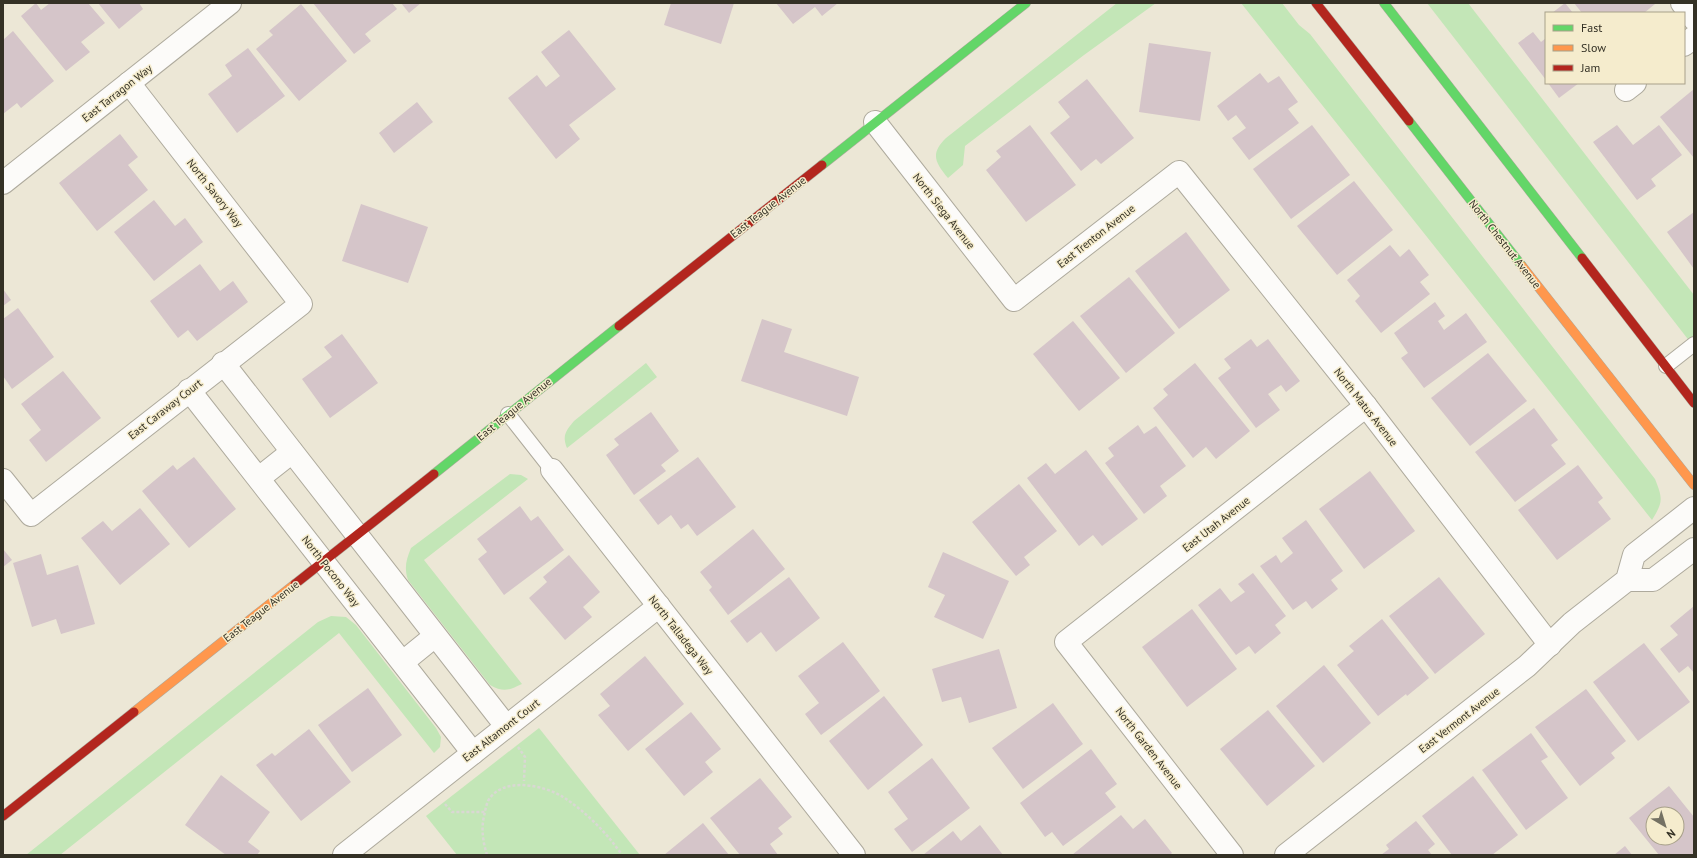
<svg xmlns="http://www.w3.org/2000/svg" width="1697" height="858" font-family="'PT Sans',sans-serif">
<rect width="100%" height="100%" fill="#ece7d6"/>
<g fill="#c3e6b7">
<path d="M1117,3H1156L1084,55L965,146L963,165L948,178C935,162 930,154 946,138Z"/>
<path d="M1241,3H1282L1299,25L1310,34L1655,479C1663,499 1663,502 1652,520Z"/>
<path d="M1427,3H1468L1694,295V347Z"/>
<path d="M646,363L657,377L567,448C562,435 566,431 574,421Z"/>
<path d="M510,474L521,475L528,479L424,560L522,684C509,690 504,693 490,685L408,580C404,568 406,560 411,548Z"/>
<path d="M331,616L346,617L356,625L436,728L441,737L440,747L434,753L339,633L60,855H26L318,622Z"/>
<path d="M539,728L640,855H457L426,816Z"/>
</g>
<g fill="#d5c5c9" fill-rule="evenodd">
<path d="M36,3L41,10L50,3H88L105,23L81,42L90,52L66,71L21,16Z"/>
<path d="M98,3H139L143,9L119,29Z"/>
<path d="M313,3H392L397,9L365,34L371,41L354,54Z"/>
<path d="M401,3H421L409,13Z"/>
<path d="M671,3H734L721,44L664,25Z"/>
<path d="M776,3H838L822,16L815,7L793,24Z"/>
<path d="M1565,3L1573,13H1552Z"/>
<path d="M1574,3H1654L1655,4L1644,13H1582Z"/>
<path d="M301,4L347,61L299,101L256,49L273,35L269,31Z"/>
<path d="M569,30L616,89L569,125L580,139L556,159L508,98L537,75L546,87L560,76L541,52Z"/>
<path d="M13,31L54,81L21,108L17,103L3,114V40Z"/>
<path d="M1533,32L1541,42L1546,38V80L1518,43Z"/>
<path d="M1149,43L1211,52L1200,121L1139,112Z"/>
<path d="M248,48L285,96L237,133L208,94L232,76L225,65Z"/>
<path d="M1260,73L1268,83L1279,76L1298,102L1288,109L1299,123L1249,160L1232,138L1246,128L1236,115L1228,121L1217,106Z"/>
<path d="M1087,79L1134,138L1101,164L1096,159L1081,171L1050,133L1070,117L1058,102Z"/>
<path d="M1548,83H1579L1559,98Z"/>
<path d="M1694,89V158L1660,117Z"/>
<path d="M417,102L433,122L394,153L379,133Z"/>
<path d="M1030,125L1076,185L1026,222L986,170L1001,157L996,151Z"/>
<path d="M1312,125L1350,175L1291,219L1253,169Z"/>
<path d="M1617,125L1633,145L1659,125L1682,155L1651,179L1656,186L1637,200L1593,142Z"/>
<path d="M120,134L138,157L128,165L148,190L97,231L59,183Z"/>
<path d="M1354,181L1393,230L1337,275L1297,226Z"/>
<path d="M154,200L175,226L185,218L203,242L154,281L114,232Z"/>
<path d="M361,204L428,227L408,283L342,261Z"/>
<path d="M1694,212V269L1667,232Z"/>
<path d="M1186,232L1230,290L1179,329L1135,271Z"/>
<path d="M1390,245L1400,257L1409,249L1429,275L1420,282L1430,294L1381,333L1355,301L1360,296L1347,280Z"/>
<path d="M200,264L220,291L233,281L248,302L197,341L188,330L178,338L150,301Z"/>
<path d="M1129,277L1175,333L1126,373L1080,316Z"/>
<path d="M3,289L11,300L3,306Z"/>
<path d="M1435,302L1445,316L1438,321L1444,330L1466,313L1487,342L1424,388L1401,358L1408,353L1394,333Z"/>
<path d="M18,308L54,357L12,389L3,376V319Z"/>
<path d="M762,319L792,329L784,352L859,377L847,416L741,381Z"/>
<path d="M1073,321L1120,378L1079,411L1033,354Z"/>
<path d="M342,334L378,383L330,418L302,379L332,357L324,347Z"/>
<path d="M1251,339L1257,347L1268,339L1300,381L1286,392L1281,385L1268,394L1280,410L1256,428L1218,378L1231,368L1224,359Z"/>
<path d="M1488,353L1527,401L1470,446L1431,398Z"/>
<path d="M1195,363L1250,431L1216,459L1206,447L1193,458L1153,408L1168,395L1163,389Z"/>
<path d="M63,371L101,418L46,462L29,440L41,430L21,404Z"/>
<path d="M1534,408L1558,440L1551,445L1566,464L1515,502L1475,452Z"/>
<path d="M651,412L679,451L661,465L666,471L634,495L606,455L619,445L614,439Z"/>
<path d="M1138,425L1144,434L1156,426L1186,466L1160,486L1167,496L1144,514L1105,463L1114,456L1108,448Z"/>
<path d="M1086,450L1138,519L1102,546L1093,535L1079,546L1027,478L1046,463L1055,474Z"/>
<path d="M194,457L236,509L189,548L142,491L173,465L177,470Z"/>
<path d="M698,457L736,507L697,536L688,524L681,529L671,515L658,525L639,500Z"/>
<path d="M1578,465L1603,498L1598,502L1611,519L1557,560L1518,510Z"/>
<path d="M1370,471L1415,531L1364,569L1319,509Z"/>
<path d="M1019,484L1057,531L1024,557L1030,565L1016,576L972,522Z"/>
<path d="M520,506L531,521L538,516L564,550L504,595L478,559L487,552L477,539Z"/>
<path d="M140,508L170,544L120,585L81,538L103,521L112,531Z"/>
<path d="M1306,520L1343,571L1331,580L1338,589L1312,609L1306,601L1293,610L1260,566L1276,555L1281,563L1293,553L1282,538Z"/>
<path d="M753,529L785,569L728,615L709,590L712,587L700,572Z"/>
<path d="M3,549L12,560L3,567Z"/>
<path d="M943,552L1009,581L983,639L934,617L945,595L928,587Z"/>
<path d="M41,554L47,575L78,565L95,624L61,634L56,619L32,627L13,563Z"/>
<path d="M569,555L600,592L583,607L592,617L565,640L529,598L547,582L543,577Z"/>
<path d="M1253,573L1286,616L1275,625L1281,633L1255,654L1249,646L1236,655L1198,605L1220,588L1231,602L1245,592L1238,584Z"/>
<path d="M789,577L820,618L776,652L761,632L747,643L730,621Z"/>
<path d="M1439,577L1485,634L1435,674L1389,616Z"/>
<path d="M1694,606V673L1688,666L1679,673L1660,649L1678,635L1670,626Z"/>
<path d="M1192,609L1237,669L1187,707L1142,647Z"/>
<path d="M1382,619L1429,678L1407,696L1406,694L1378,716L1337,665L1354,651L1349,646Z"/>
<path d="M843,642L880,691L821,735L805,714L819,703L798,676Z"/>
<path d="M1644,643L1690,702L1638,741L1593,682Z"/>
<path d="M999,649L1017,708L969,723L961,697L942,702L932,669Z"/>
<path d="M645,656L684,704L628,751L598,715L610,706L600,694Z"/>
<path d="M1324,665L1371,723L1323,763L1276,706Z"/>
<path d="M368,688L402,735L352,772L318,725Z"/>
<path d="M1586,689L1626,741L1611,753L1615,758L1580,786L1535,727Z"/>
<path d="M884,696L923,745L868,790L829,741Z"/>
<path d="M1053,703L1083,744L1023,789L992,748Z"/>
<path d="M1268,710L1315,766L1267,806L1220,749Z"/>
<path d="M691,712L721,749L705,762L713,772L684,796L645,749Z"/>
<path d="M309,729L351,782L301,821L256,765L272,753L275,756Z"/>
<path d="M1531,733L1548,757L1541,761L1568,798L1526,830L1482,770Z"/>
<path d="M1091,749L1117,784L1105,793L1116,807L1063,846L1052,832L1045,837L1020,803Z"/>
<path d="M932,758L970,808L912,852L894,829L908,819L888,792Z"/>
<path d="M221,775L270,812L248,842L260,851L257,855H226L185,825Z"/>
<path d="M1473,776L1518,835L1492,855H1452L1422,816Z"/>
<path d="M760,778L792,817L778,828L783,834L770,844L778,855H740L710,818Z"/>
<path d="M1669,786L1694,817V855H1659L1629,818ZM1653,814H1677V838H1653Z"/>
<path d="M1121,815L1133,829L1145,819L1172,853L1170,855H1072Z"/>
<path d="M1416,821L1435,844L1428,850L1432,855H1381L1389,849L1386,845Z"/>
<path d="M703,823L729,855H664Z"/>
<path d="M980,825L1003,855H923L953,831L961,841Z"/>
<path d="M1625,846L1632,855H1614Z"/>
</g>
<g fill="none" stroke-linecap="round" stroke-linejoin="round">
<g stroke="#aeaa9d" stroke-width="16">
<g id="lane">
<path d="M1666,366L1694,344"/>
<path d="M508,414L552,470"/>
</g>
</g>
<g stroke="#aeaa9d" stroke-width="24">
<g id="street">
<path d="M1682,3L1694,19"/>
<path d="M1684,45L1694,37"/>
<path d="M1626,90L1635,83"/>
<path d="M875,122L1014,300L1179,172L1366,406L1550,645"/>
<path d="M3,183L230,3"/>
<path d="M223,363L506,726"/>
<path d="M189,390L473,753"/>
<path d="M552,470L854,855"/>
<path d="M259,478L292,452"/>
<path d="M3,480L31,515L301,304L129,83"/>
<path d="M1627,580H1653L1694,549"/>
<path d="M403,662L435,636"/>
<path d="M344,855L659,606"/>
<path d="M1232,855L1066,642L1366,406"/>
<path d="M1286,855L1527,666L1572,623L1627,580L1634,555L1694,508"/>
</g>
</g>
<g stroke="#aeaa9d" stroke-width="10">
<g id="fast">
<path d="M1384,3L1582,258"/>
<path d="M1409,121L1522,266"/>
<path d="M822,165L1026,3"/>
<path d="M434,474L619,326"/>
</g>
</g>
<g stroke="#aeaa9d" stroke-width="10">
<g id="slow">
<path d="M1522,266L1694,485"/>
<path d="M134,712L295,584"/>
</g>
</g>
<g stroke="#aeaa9d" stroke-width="10">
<g id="jam">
<path d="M1316,3L1409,121"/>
<path d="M1582,258L1694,403"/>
<path d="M619,326L822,165"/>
<path d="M295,584L434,474"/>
<path d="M3,816L134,712"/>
</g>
</g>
<g stroke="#d9d8d3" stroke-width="2.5" stroke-dasharray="3 2" stroke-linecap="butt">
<path d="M518,747L525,757L524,781"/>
<path d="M445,804L452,812H485"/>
<path d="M487,855C483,842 481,829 484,816C485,811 486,806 488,801C502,776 544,785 563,797C584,810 608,834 622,855"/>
</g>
<use href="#lane" stroke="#fcfbf9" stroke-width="14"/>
<use href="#street" stroke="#fcfbf9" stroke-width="22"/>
<use href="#fast" stroke="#63d668" stroke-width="9"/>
<use href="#slow" stroke="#ff974d" stroke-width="9"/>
<use href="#jam" stroke="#b3261e" stroke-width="9"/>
</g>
<g text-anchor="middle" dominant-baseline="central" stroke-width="3" stroke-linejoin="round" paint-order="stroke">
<g font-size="11" fill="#343125" stroke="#f5eccd">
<text transform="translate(117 93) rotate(-38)">East Tarragon Way</text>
<text transform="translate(215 193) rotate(52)">North Savory Way</text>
<text transform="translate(768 207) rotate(-38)">East Teague Avenue</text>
<text transform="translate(944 211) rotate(52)">North Siega Avenue</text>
<text transform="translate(1096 236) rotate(-38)">East Trenton Avenue</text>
<text transform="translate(1505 244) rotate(52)">North Chestnut Avenue</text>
<text transform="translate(1366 407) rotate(52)">North Matus Avenue</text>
<text transform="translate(165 409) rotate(-38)">East Caraway Court</text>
<text transform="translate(514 409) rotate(-39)">East Teague Avenue</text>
<text transform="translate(1216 524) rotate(-38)">East Utah Avenue</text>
<text transform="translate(331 571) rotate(52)">North Pocono Way</text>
<text transform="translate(261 611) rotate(-38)">East Teague Avenue</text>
<text transform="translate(681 635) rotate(52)">North Talladega Way</text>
<text transform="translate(1459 720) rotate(-38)">East Vermont Avenue</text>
<text transform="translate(501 730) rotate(-38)">East Altamont Court</text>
<text transform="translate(1149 748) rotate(52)">North Garden Avenue</text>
</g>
</g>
<rect width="1697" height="858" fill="none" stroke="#343125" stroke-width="8"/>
<rect x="1545" y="12" width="140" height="72" fill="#f5eccd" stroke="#a8a18a"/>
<rect x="1553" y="25" width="20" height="6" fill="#63d668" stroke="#a8a18a"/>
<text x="1581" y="32" font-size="12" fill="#343125">Fast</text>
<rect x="1553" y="45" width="20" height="6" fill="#ff974d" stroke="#a8a18a"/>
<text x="1581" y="52" font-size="12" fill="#343125">Slow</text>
<rect x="1553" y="65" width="20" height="6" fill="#b3261e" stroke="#a8a18a"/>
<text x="1581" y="72" font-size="12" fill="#343125">Jam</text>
<g transform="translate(1665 826) rotate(142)"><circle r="19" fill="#f5eccd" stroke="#a8a18a"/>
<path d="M0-3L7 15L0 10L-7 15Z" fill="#747163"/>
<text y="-6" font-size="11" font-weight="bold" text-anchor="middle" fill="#343125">N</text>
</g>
</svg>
